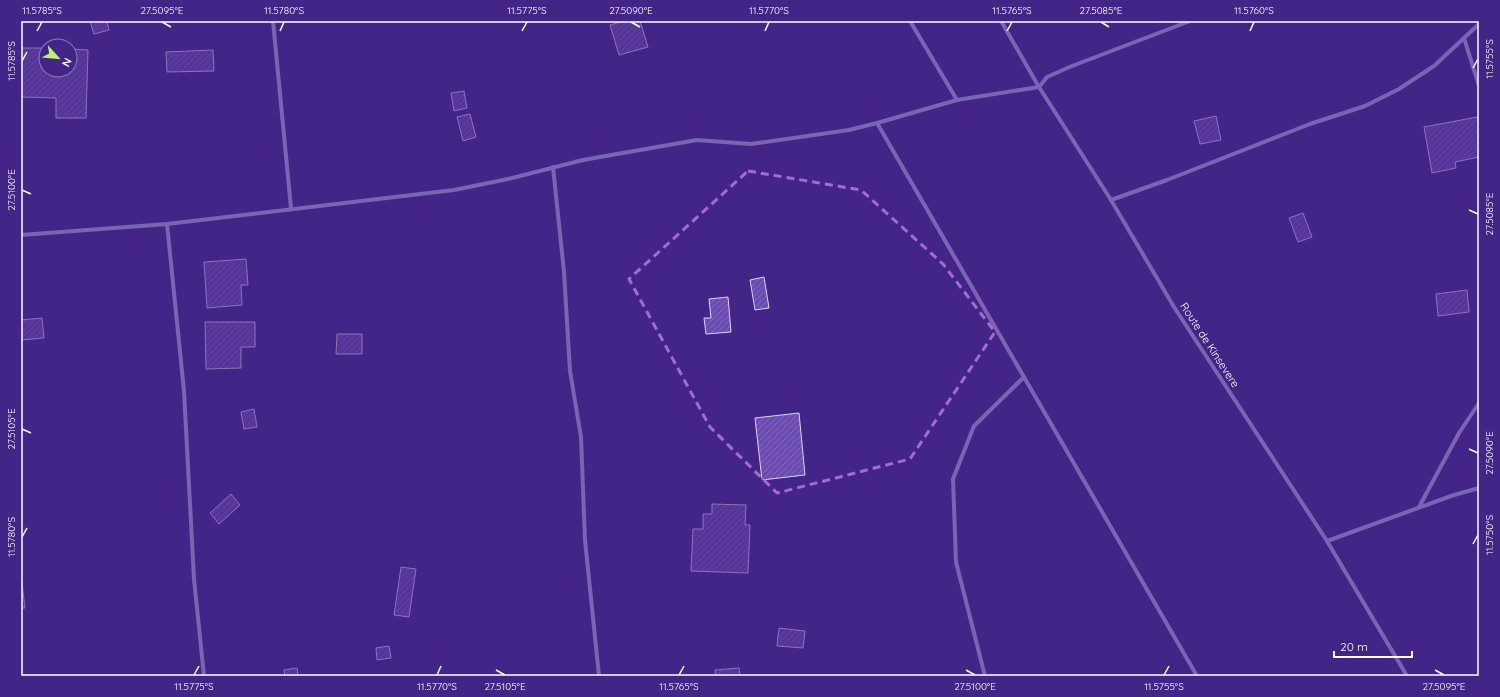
<svg xmlns="http://www.w3.org/2000/svg" width="1500" height="697" font-family="Quicksand,sans-serif">
<defs>
<pattern id="building-hatch" width="6" height="6" patternUnits="userSpaceOnUse"><rect width="6" height="6" fill="#6a4dae"/><path d="M-1 1l2-2M0 6l6-6M5 7l2-2" fill="none" stroke="#8068ba"/></pattern>
</defs>
<rect width="100%" height="100%" fill="#432587"/>
<g fill="url(#building-hatch)" stroke="#ded4f7">
<path d="M90,21H107L109,30L94,34Z"/>
<path d="M624,21H640L648,47L619,55L610,25Z"/>
<path d="M21,48H46V70H70V49L88,50L86,118H56V98L21,97Z"/>
<path d="M213,50L214,71L167,72L166,52Z"/>
<path d="M464,91L467,108L454,111L451,93Z"/>
<path d="M470,114L476,137L463,141L457,117Z"/>
<path d="M1216,116L1221,140L1200,144L1194,121Z"/>
<path d="M1477,117L1479,127V157L1455,162L1456,168L1432,173L1424,127Z"/>
<path d="M1303,213L1312,237L1298,242L1289,218Z"/>
<path d="M246,259L248,285H241L242,305L207,308L204,262Z"/>
<path d="M764,277L769,308L755,310L750,280Z"/>
<path d="M1467,290L1469,312L1438,316L1436,294Z"/>
<path d="M728,297L731,332L706,334L704,318H711L709,299Z"/>
<path d="M42,318L44,338L21,340V320Z"/>
<path d="M205,322H255V347H241V368L206,369Z"/>
<path d="M337,334H362V354H336Z"/>
<path d="M254,409L257,427L244,429L241,412Z"/>
<path d="M799,413L805,475L762,480L755,418Z"/>
<path d="M231,494L240,505L219,524L210,513Z"/>
<path d="M712,504L746,505L745,525H750L748,573L691,571L693,529H703V514H712Z"/>
<path d="M401,567L416,569L409,617L394,615Z"/>
<path d="M21,583H22L25,608H21Z"/>
<path d="M779,628L805,631L803,648L777,646Z"/>
<path d="M389,646L391,658L377,660L376,648Z"/>
<path d="M297,668L298,676H285L284,670Z"/>
<path d="M739,668L740,676H716L715,670Z"/>
</g>
<g fill="none" stroke-linecap="round" stroke-linejoin="round">
<g stroke="#c0b0e9" stroke-width="4">
<path d="M273,21L291,208"/>
<path d="M910,21L957,100"/>
<path d="M1001,21L1039,87L1111,200L1174,307L1327,541L1407,676"/>
<path d="M1464,38L1479,86"/>
<path d="M877,123L1197,676"/>
<path d="M553,167L564,272L570,371L581,437L585,540L599,676"/>
<path d="M1111,200L1167,180L1310,124L1365,106L1399,89L1434,66L1479,24"/>
<path d="M167,224L184,391L194,579L204,676"/>
<path d="M21,235L167,224L454,190L508,179L583,160L697,140L751,144L849,130L877,123L957,100L1039,87L1047,77L1072,66L1190,21"/>
<path d="M1419,507L1459,433L1479,403"/>
<path d="M1327,541L1454,495L1479,488"/>
<path d="M985,676L956,562L953,479L974,426L1024,377"/>
</g>
</g>
<path d="M0 0H1500V697H0ZM748,171L861,190L943,264L995,332L910,459L777,493L710,427L629,279Z" fill="#432587" fill-opacity=".55" fill-rule="evenodd"/>
<path fill="none" stroke="#a36bd2" stroke-width="3" stroke-dasharray="8 5" stroke-linejoin="round" d="M748,171L861,190L943,264L995,332L910,459L777,493L710,427L629,279Z"/>
<path fill="none" stroke="#fff" stroke-width="1.5" d="M162,22L171,27M631,22L640,27M1101,22L1109,27M37,31L42,22M280,31L284,22M522,31L527,22M765,31L769,22M1007,31L1012,22M1250,31L1254,22M22,61L27,52M1473,68L1478,59M22,190L31,194M1469,210L1478,214M22,429L31,433M1469,449L1478,453M22,537L27,528M1473,544L1478,535M496,670L505,675M966,670L975,675M1435,670L1444,675M194,675L199,666M437,675L441,666M679,675L684,666M1164,675L1169,666"/>
<g text-anchor="middle" dominant-baseline="central" stroke-width="3" stroke-linejoin="round" paint-order="stroke">
<g font-size="11" fill="#fff" stroke="#432587">
<text transform="translate(1210 345) rotate(57)">Route de Kinsevere</text>
</g>
</g>
<rect width="1500" height="697" fill="none" stroke="#432587" stroke-width="44"/>
<g transform="translate(58 58) rotate(117)"><circle r="19" fill="#432587" stroke="#8e7cb7"/>
<path d="M0-3L7 15L0 10L-7 15Z" fill="#b9f274"/>
<text y="-6" font-size="11" font-weight="bold" text-anchor="middle" fill="#ffffff">N</text>
</g>
<path d="M1334 651v6h78v-6" fill="none" stroke="#ffffff" stroke-width="2"/>
<text x="1340" y="651" font-size="12" fill="#ffffff" stroke="#432587" stroke-width="3" paint-order="stroke">20 m</text>
<rect x="22" y="22" width="1456" height="653" fill="none" stroke="#fff" stroke-width="1.5"/>
<g font-size="10" text-anchor="middle" fill="#fff">
<text x="42" y="14">11.5785°S</text>
<text x="162" y="14">27.5095°E</text>
<text x="284" y="14">11.5780°S</text>
<text x="527" y="14">11.5775°S</text>
<text x="631" y="14">27.5090°E</text>
<text x="769" y="14">11.5770°S</text>
<text x="1012" y="14">11.5765°S</text>
<text x="1101" y="14">27.5085°E</text>
<text x="1254" y="14">11.5760°S</text>
<text transform="translate(1489 59) rotate(-90)" y="4">11.5755°S</text>
<text transform="translate(11 61) rotate(-90)" y="4">11.5785°S</text>
<text transform="translate(11 190) rotate(-90)" y="4">27.5100°E</text>
<text transform="translate(1489 214) rotate(-90)" y="4">27.5085°E</text>
<text transform="translate(11 429) rotate(-90)" y="4">27.5105°E</text>
<text transform="translate(1489 453) rotate(-90)" y="4">27.5090°E</text>
<text transform="translate(1489 535) rotate(-90)" y="4">11.5750°S</text>
<text transform="translate(11 537) rotate(-90)" y="4">11.5780°S</text>
<text x="194" y="690">11.5775°S</text>
<text x="437" y="690">11.5770°S</text>
<text x="505" y="690">27.5105°E</text>
<text x="679" y="690">11.5765°S</text>
<text x="975" y="690">27.5100°E</text>
<text x="1164" y="690">11.5755°S</text>
<text x="1444" y="690">27.5095°E</text>
</g>
</svg>
